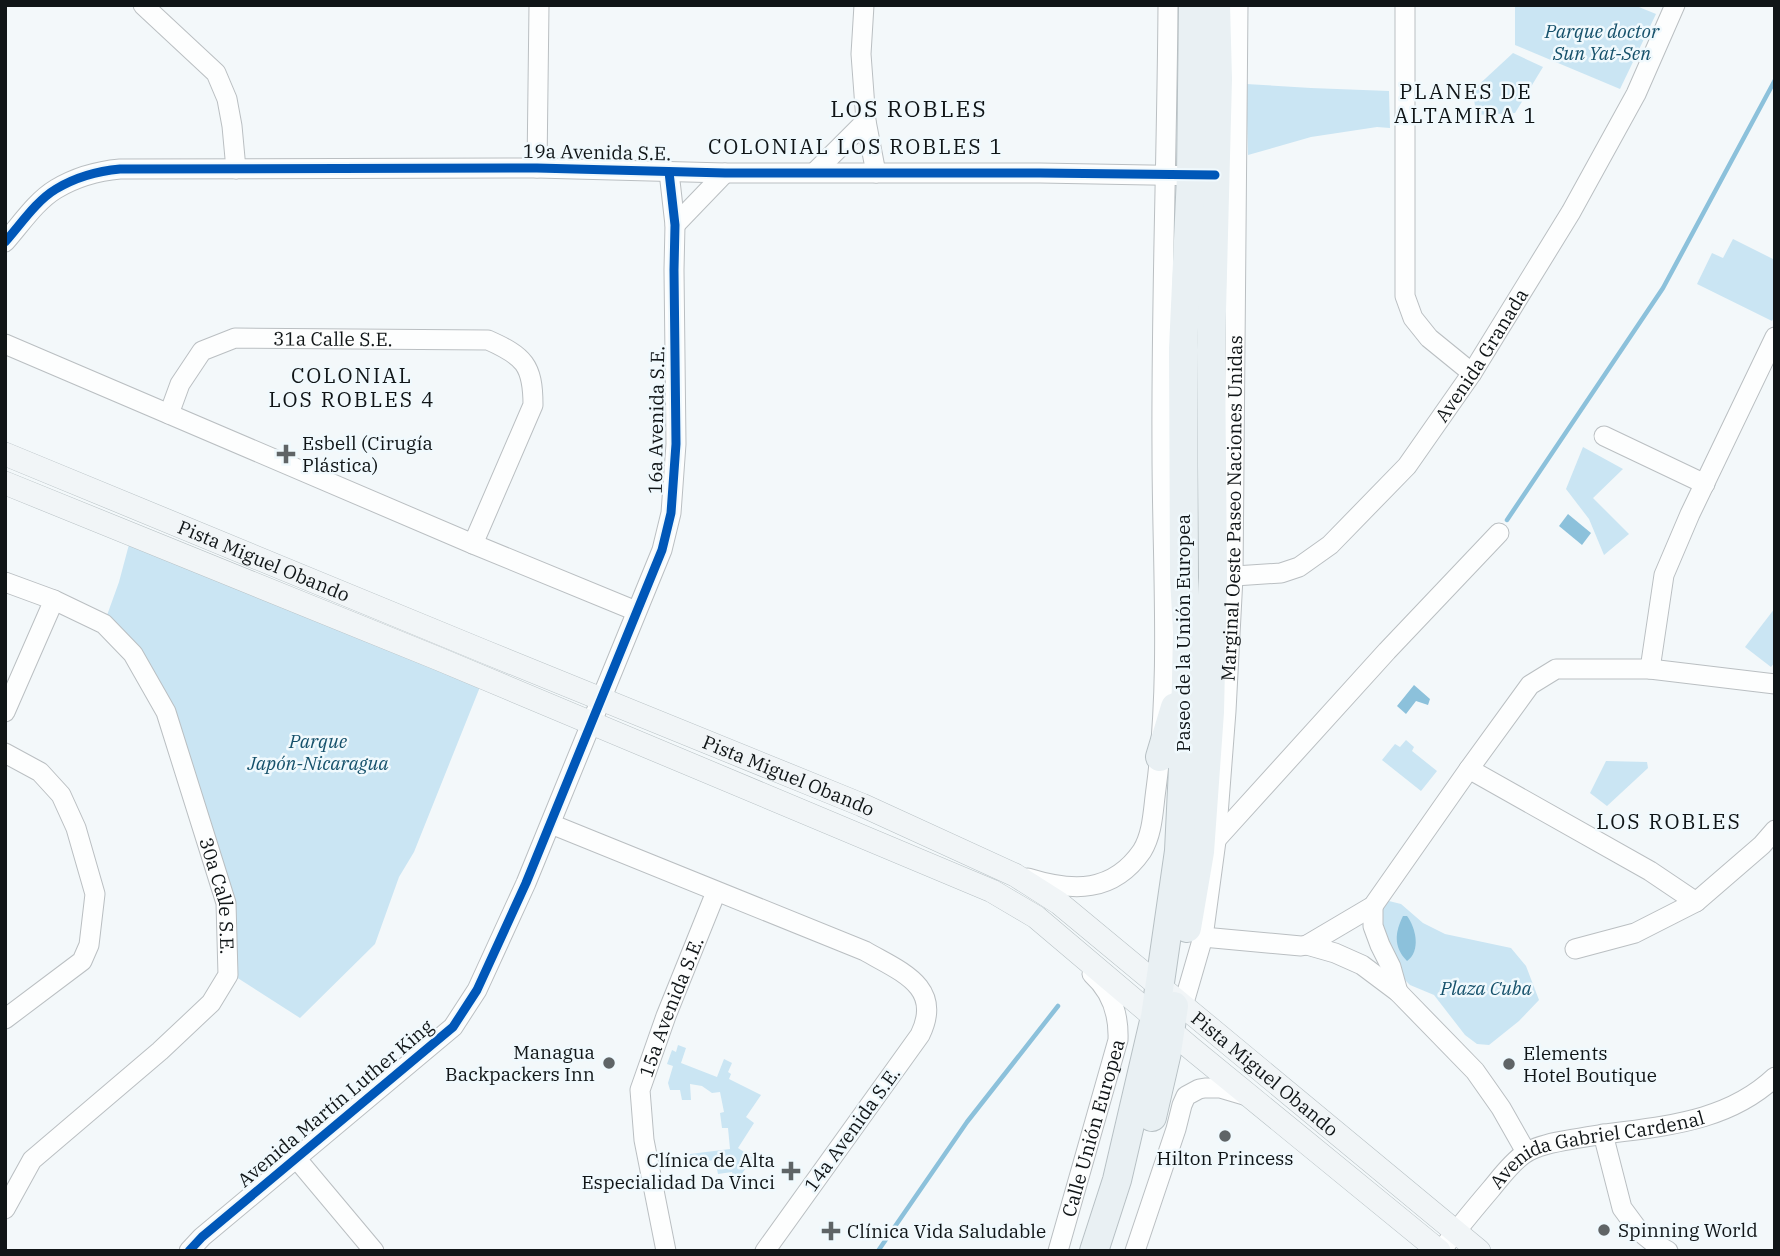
<svg xmlns="http://www.w3.org/2000/svg" width="1780" height="1256" font-family="'IBM Plex Serif',serif">
<rect width="100%" height="100%" fill="#f3f8fa"/>
<g fill="#cae5f3">
<path d="M1515,5H1634L1656,14L1620,89L1515,45Z"/>
<path d="M1513,53L1543,67L1515,113L1476,115L1473,90Z"/>
<path d="M1246,84L1311,88L1389,91L1390,128L1377,127L1311,137L1248,155Z"/>
<path d="M1733,239L1775,260V315L1772,321L1697,284L1712,253L1723,258Z"/>
<path d="M1583,447L1623,469L1593,498L1629,534L1604,555L1589,519L1566,489Z"/>
<path d="M131,537L482,682L414,852L399,877L375,944L300,1018L233,975L170,709L106,618L119,582Z"/>
<path d="M1775,608V662L1771,667L1745,647Z"/>
<path d="M1406,740L1414,747L1412,751L1437,771L1421,791L1382,760L1395,744L1400,747Z"/>
<path d="M1606,761L1647,762L1648,768L1607,806L1590,793Z"/>
<path d="M1389,901L1401,904L1423,923L1445,934L1511,948L1526,966L1539,1000L1519,1021L1489,1045L1477,1044L1465,1035L1434,995L1410,985L1400,975L1377,908Z"/>
<path d="M678,1045L686,1048L681,1063L717,1077L724,1059L732,1063L728,1072L731,1074L729,1079L761,1095L746,1117L754,1123L738,1148L753,1158L739,1178L734,1179L732,1172L718,1174L715,1160L692,1164L690,1154L730,1149L728,1128H722L720,1113L724,1112L720,1092L712,1093L702,1086L690,1084L691,1100H682L680,1090H670L668,1083L673,1066L667,1064L672,1050L676,1052Z"/>
</g>
<g fill="#8cc1db">
<path d="M1568,514L1591,533L1582,545L1559,526Z"/>
<path d="M1414,685L1430,699L1428,705L1416,701L1406,714L1397,706Z"/>
<path d="M1403,916H1407C1416,928 1421,951 1407,961C1393,947 1395,932 1403,916Z"/>
</g>
<g fill="none" stroke-linecap="round" stroke-linejoin="round">
<g stroke="#8cc1db" stroke-width="4.5">
<path d="M1507,520L1663,288L1775,80"/>
<path d="M878,1251L967,1122L1058,1006"/>
</g>
<g stroke="#babfc2" stroke-width="21">
<g id="minor">
<path d="M143,5L216,73L227,99L232,126L236,169"/>
<path d="M864,5L861,54L866,121L876,173"/>
<path d="M1405,5V296L1413,318L1429,338L1472,373"/>
<path d="M537,168L539,5"/>
<path d="M815,172L866,121"/>
<path d="M675,225L725,173"/>
<path d="M5,242C21,224 36,201 56,189C76,177 98,171 120,169L537,168L725,173H1040L1204,176"/>
<path d="M5,344L473,544L636,611"/>
<path id="s1" d="M169,414L180,384L202,351L235,338L488,340C524,356 533,365 533,405L473,544"/>
<path d="M1604,436L1705,484"/>
<path id="s2" d="M1220,577L1281,573L1299,567L1330,545L1407,466L1472,373L1571,212L1636,94L1675,5"/>
<path id="s3" d="M5,582L54,600L104,624L133,654L166,712L226,903L228,975L211,1003L160,1051L32,1160L5,1209"/>
<path d="M1650,669L1664,575L1690,514L1775,337"/>
<path d="M5,712L54,600"/>
<path d="M5,753L40,772L61,795L76,828L95,894L89,945L82,961L5,1019"/>
<path d="M1469,769L1650,871L1696,902L1762,845L1775,830"/>
<path d="M551,824L865,951C899,971 944,986 920,1035L765,1251"/>
<path d="M1213,843L1387,651L1499,533"/>
<path d="M1028,878C1073,892 1113,893 1142,851C1153,833 1153,810 1156,789C1171,677 1162,564 1162,451C1161,302 1167,154 1168,5"/>
<path d="M1373,906V926L1380,945L1391,967L1398,992"/>
<path d="M1203,937L1301,946L1307,945L1373,906L1469,769L1530,685L1556,669H1650L1775,684"/>
<path d="M1307,945L1335,953L1362,965L1398,992L1475,1071L1501,1108L1526,1152"/>
<path d="M1575,949L1635,933L1696,902"/>
<path id="s4" d="M1183,1006L1203,937L1216,841L1226,711L1233,577L1238,5"/>
<path d="M1603,1134L1622,1208L1639,1231L1654,1243L1668,1251"/>
<path d="M296,1158L374,1251"/>
<path d="M189,1251L202,1237L453,1027L477,990L526,883L662,550L671,513L676,444L674,270L675,225L669,172"/>
<path id="s5" d="M666,1251L644,1140L640,1090L666,1016L716,892"/>
<path id="s6" d="M1058,1251L1118,1040C1119,1014 1111,991 1092,974"/>
<path d="M1135,1251L1176,1129L1182,1105L1186,1096L1199,1089L1205,1088H1220L1247,1096"/>
<path id="s7" d="M1441,1251C1457,1229 1474,1209 1491,1189C1501,1177 1511,1163 1524,1154C1538,1144 1564,1141 1580,1138C1648,1126 1721,1128 1775,1077"/>
</g>
</g>
<g stroke="#b7c0c4" stroke-width="24">
<g id="major">
<path id="s8" d="M5,454L483,651L862,805L1015,875L1059,903L1479,1251"/>
<path d="M5,483L439,659L992,891L1036,917L1192,1049L1439,1251"/>
</g>
</g>
<g stroke="#b7c0c4" stroke-width="30">
<g id="highway">
<path d="M1160,757L1175,707"/>
<path d="M1187,928L1200,852L1210,712L1213,578L1211,350L1218,79L1216,5"/>
<path d="M1152,1117L1167,1052L1174,1006"/>
<path d="M1094,1251L1117,1180L1155,1017L1179,851L1185,726L1187,632L1184,577L1183,349L1191,176L1193,5"/>
</g>
</g>
<use href="#minor" stroke="#fdfefe" stroke-width="19"/>
<use href="#major" stroke="#f1f5f7" stroke-width="23"/>
<use href="#highway" stroke="#e9f0f3" stroke-width="28"/>
<g stroke="#f0f9fd" stroke-width="13">
<g id="cycleway">
<path d="M5,242C21,224 36,201 56,189C76,177 98,171 120,169L537,168L725,173H1040L1215,175"/>
<path d="M189,1251L202,1237L453,1027L477,990L526,883L662,550L671,513L676,444L674,270L675,225L669,172"/>
</g>
</g>
<use href="#cycleway" stroke="#0057b8" stroke-width="9"/>
</g>
<g fill="#5f6466" stroke="#f0f9fd" stroke-width="2.5">
<path d="M282.5 443.5h7v7h7v7h-7v7h-7v-7h-7v-7h7z"/>
<circle cx="609" cy="1063" r="7"/>
<circle cx="1509" cy="1064" r="7"/>
<circle cx="1225" cy="1136" r="7"/>
<path d="M787.5 1160.5h7v7h7v7h-7v7h-7v-7h-7v-7h7z"/>
<circle cx="1604" cy="1230" r="7"/>
<path d="M827.5 1220.5h7v7h7v7h-7v7h-7v-7h-7v-7h7z"/>
</g>
<g text-anchor="middle" dominant-baseline="central" stroke-width="5" stroke-linejoin="round" paint-order="stroke">
<g font-size="19" font-style="italic" fill="#16516b" stroke="#f0f9fd">
<text x="1602" y="31">Parque doctor<tspan x="1602" dy="22">Sun Yat-Sen</tspan></text>
<text x="318" y="741">Parque<tspan x="318" dy="22">Japón-Nicaragua</tspan></text>
<text x="1486" y="988">Plaza Cuba</text>
</g>
<g font-size="19" fill="#101517" stroke="#f0f9fd">
<text transform="translate(597 152) rotate(1)">19a Avenida S.E.</text>
<text stroke="none"><textPath href="#s1" startOffset="205">31a Calle S.E.</textPath></text>
<text stroke="none"><textPath href="#s2" startOffset="362">Avenida Granada</textPath></text>
<text transform="translate(656 420) rotate(-89)">16a Avenida S.E.</text>
<text stroke="none"><textPath href="#s4" startOffset="502">Marginal Oeste Paseo Naciones Unidas</textPath></text>
<text stroke="none"><textPath href="#s8" startOffset="280">Pista Miguel Obando</textPath></text>
<text transform="translate(1183 633) rotate(-90)">Paseo de la Unión Europea</text>
<text stroke="none"><textPath href="#s8" startOffset="847">Pista Miguel Obando</textPath></text>
<text stroke="none"><textPath href="#s3" startOffset="408">30a Calle S.E.</textPath></text>
<text stroke="none"><textPath href="#s5" startOffset="252">15a Avenida S.E.</textPath></text>
<text stroke="none"><textPath href="#s8" startOffset="1414">Pista Miguel Obando</textPath></text>
<text transform="translate(335 1103) rotate(-40)">Avenida Martín Luther King</text>
<text stroke="none"><textPath href="#s6" startOffset="128">Calle Unión Europea</textPath></text>
<text transform="translate(852 1129) rotate(-54)">14a Avenida S.E.</text>
<text stroke="none"><textPath href="#s7" startOffset="198">Avenida Gabriel Cardenal</textPath></text>
</g>
<g font-size="19" fill="#101517" stroke="#f0f9fd" text-anchor="start">
<text x="302" y="443">Esbell (Cirugía<tspan x="302" dy="22">Plástica)</tspan></text>
<text x="595" y="1052" text-anchor="end">Managua<tspan x="595" dy="22">Backpackers Inn</tspan></text>
<text x="1523" y="1053">Elements<tspan x="1523" dy="22">Hotel Boutique</tspan></text>
<text x="1225" y="1158" text-anchor="middle">Hilton Princess</text>
<text x="775" y="1160" text-anchor="end">Clínica de Alta<tspan x="775" dy="22">Especialidad Da Vinci</tspan></text>
<text x="1618" y="1230">Spinning World</text>
<text x="847" y="1231">Clínica Vida Saludable</text>
</g>
<g font-size="21" letter-spacing="2" fill="#101517" stroke="#f0f9fd">
<text x="1466" y="91">PLANES DE<tspan x="1466" dy="24">ALTAMIRA 1</tspan></text>
<text x="856" y="146">COLONIAL LOS ROBLES 1</text>
<text x="352" y="375">COLONIAL<tspan x="352" dy="24">LOS ROBLES 4</tspan></text>
<text x="1669" y="821">LOS ROBLES</text>
</g>
<g font-size="23" letter-spacing="2" fill="#101517" stroke="#f0f9fd">
<text x="909" y="108">LOS ROBLES</text>
</g>
</g>
<rect width="1780" height="1256" fill="none" stroke="#101517" stroke-width="14"/>
</svg>
